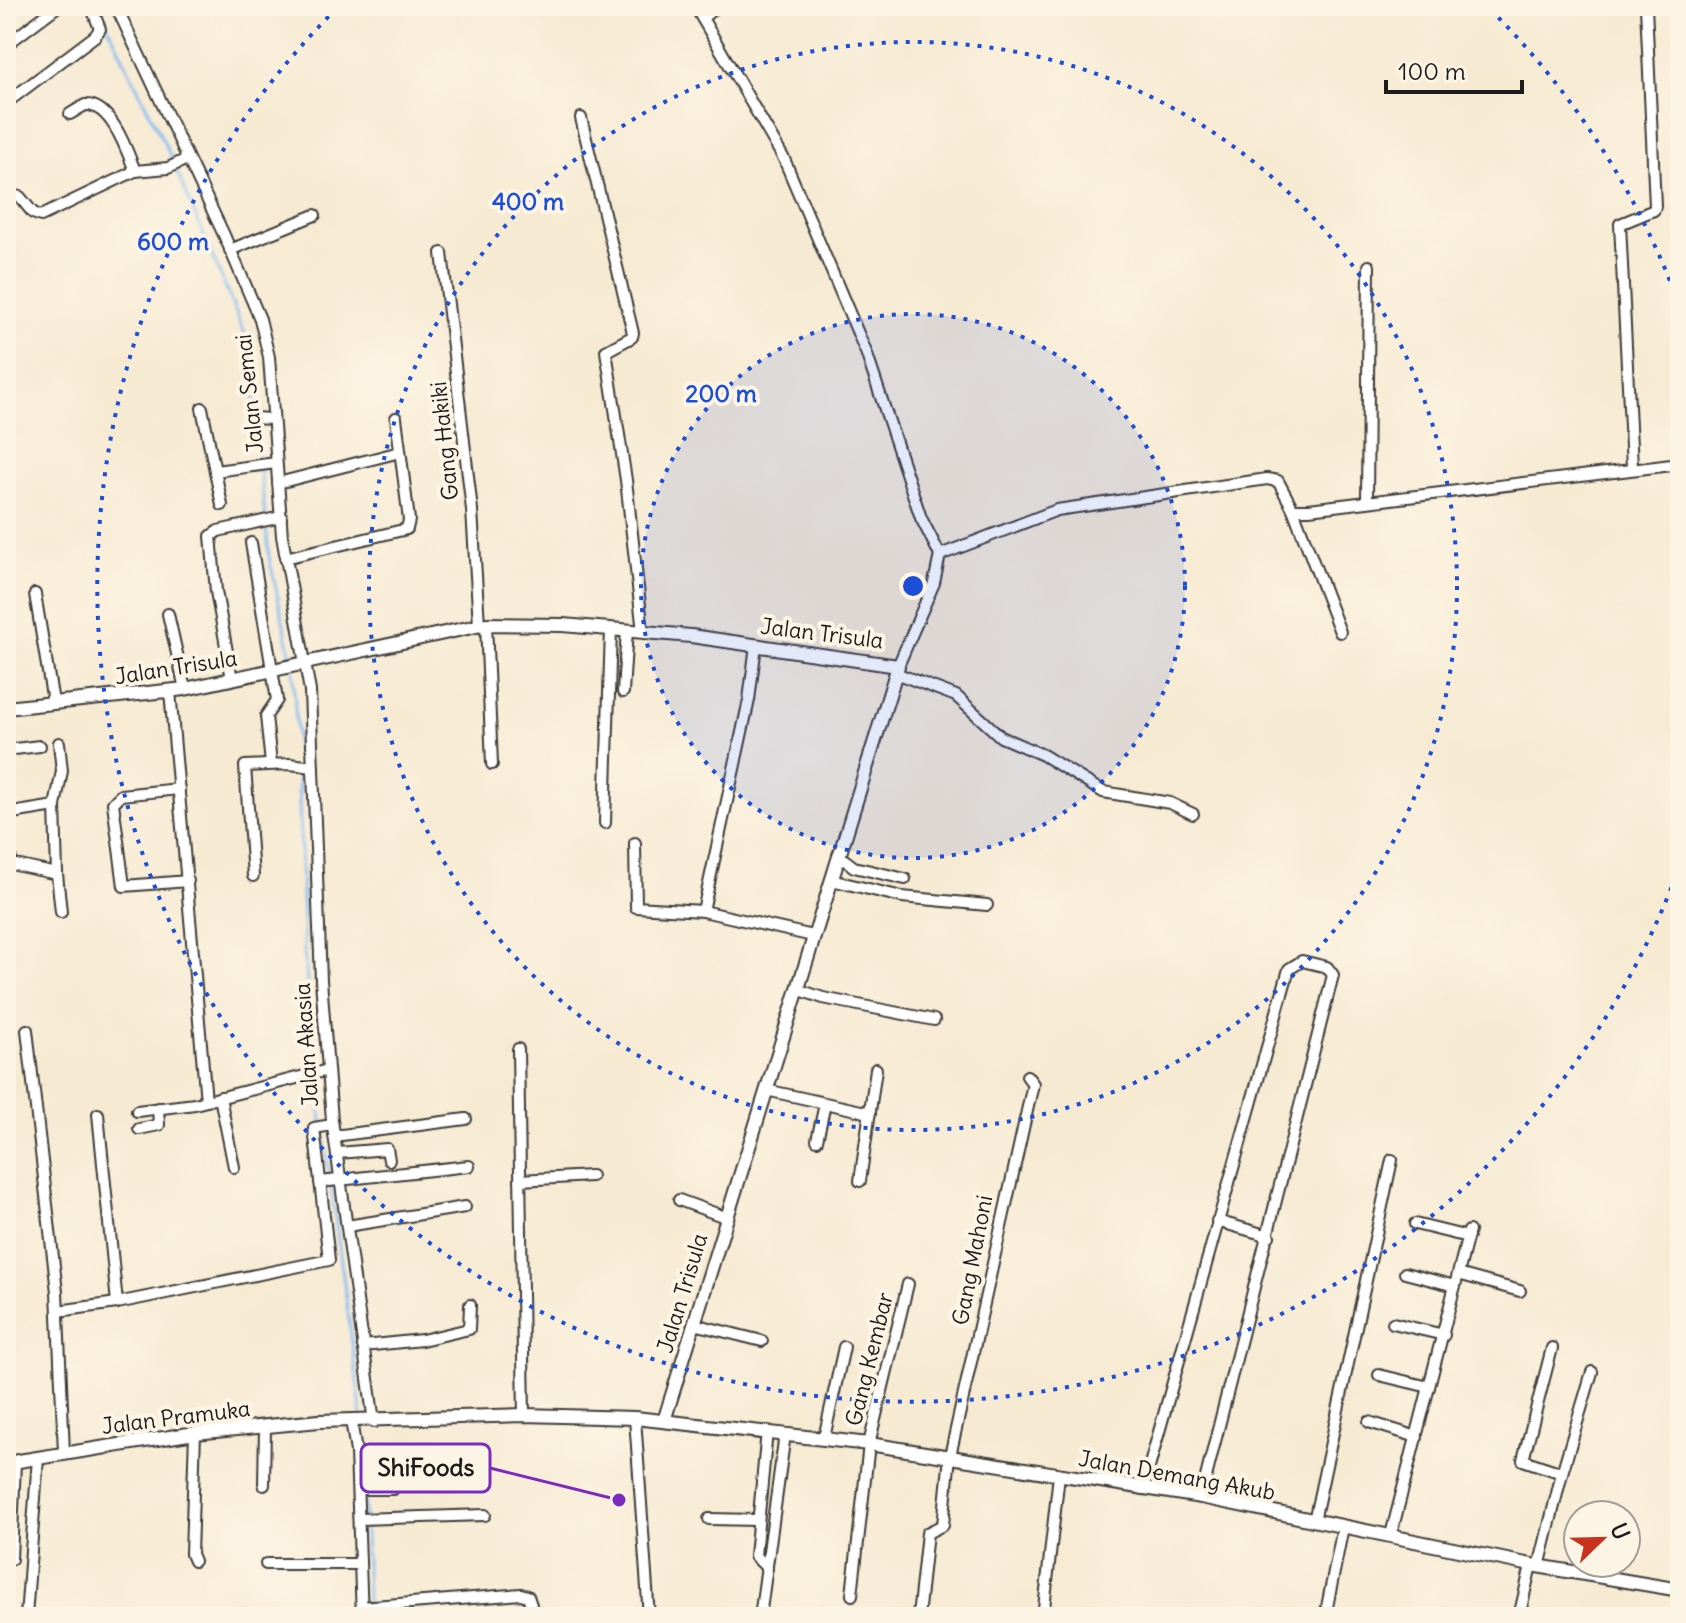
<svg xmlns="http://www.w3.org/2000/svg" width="1686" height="1623" font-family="Delius,sans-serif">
<rect width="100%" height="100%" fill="#fcf5e5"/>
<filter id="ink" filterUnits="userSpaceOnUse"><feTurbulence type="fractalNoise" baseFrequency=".0125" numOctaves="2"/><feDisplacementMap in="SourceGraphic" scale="16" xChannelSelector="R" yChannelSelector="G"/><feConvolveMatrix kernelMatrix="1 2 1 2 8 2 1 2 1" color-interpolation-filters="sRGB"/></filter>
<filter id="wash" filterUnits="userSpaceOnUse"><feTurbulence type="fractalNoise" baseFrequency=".006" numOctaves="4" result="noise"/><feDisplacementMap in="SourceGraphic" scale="32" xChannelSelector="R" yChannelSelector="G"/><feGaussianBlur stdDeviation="1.8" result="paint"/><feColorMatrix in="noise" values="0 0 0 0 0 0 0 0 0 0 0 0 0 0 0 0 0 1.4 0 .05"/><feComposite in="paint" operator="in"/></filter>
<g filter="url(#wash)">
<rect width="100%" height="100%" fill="#f7ead3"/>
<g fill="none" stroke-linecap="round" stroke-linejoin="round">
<g stroke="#7eb9ef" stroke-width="3">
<path d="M101,12L170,155L250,346L259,460"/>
<path d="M260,468L265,516"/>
<path d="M266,524L269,557L292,661"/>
<path d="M293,669L298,761"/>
<path d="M298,769L304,952L316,1068"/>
<path d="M316,1076L362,1417"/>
<path d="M362,1425L364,1485"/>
<path d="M364,1493L367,1605"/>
</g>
</g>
</g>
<g filter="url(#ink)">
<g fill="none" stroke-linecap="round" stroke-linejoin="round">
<g stroke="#3d3b37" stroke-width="14">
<g id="minor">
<path d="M116,6L224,235L260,319L269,357L282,536L310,691L321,980L332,1120L374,1422"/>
<path d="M695,6L702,18"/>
<path d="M717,6L702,18L784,159L866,352L921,518L940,555L934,583L898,666"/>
<path d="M6,45L58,6"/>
<path d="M6,103L95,36L100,29L93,11L105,6"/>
<path d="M70,114L85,105C111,103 127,151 135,171"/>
<path d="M581,118L633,333L632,337L606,351L626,480L643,632"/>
<path d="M6,194L20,197L33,213L41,216L135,171L168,168L187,159"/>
<path d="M230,250L315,215"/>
<path d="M442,253L472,510L479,625"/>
<path d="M202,408L222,505"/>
<path d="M251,418L273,419"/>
<path d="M1632,467L1620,224L1654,210L1655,206L1646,6"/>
<path d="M215,471L276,463"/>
<path d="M278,483L400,452"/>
<path d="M1367,501L1369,266"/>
<path d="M1293,509L1340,632"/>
<path d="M251,543L277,700L266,716L271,764"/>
<path d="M940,555L1057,510L1267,479L1278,481L1293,509H1309L1680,464"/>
<path d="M285,558L407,529L409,520L396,418"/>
<path d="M35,594L53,702"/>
<path d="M168,614L185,689"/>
<path d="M486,624L492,764"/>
<path d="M898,674L956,696L1001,737L1043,755L1103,792L1170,803L1193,814"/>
<path d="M232,679L216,591L211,536L218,531L281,517"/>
<path d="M170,691L206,1101"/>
<path d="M623,692L627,630"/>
<path d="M6,750L40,746"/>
<path d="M179,789L121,795L113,803L124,886L188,881"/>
<path d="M55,806L57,874"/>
<path d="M6,814L55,806L62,771L59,743"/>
<path d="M6,816L11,864L57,874L61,912"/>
<path d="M605,823L611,629"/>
<path d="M635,843L636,907L703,911L813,936"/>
<path d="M838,855L854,867L905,879"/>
<path d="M253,876L245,766L290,764L313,767"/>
<path d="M831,880L902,897L987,905"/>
<path d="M703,911L749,700L756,645"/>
<path d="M797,989L823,998L934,1020"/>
<path d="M27,1030L57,1292L64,1452"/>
<path d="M518,1049L524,1415"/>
<path d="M766,1090L870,1113"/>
<path d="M220,1097L234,1167"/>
<path d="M137,1111L195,1104L328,1070"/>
<path d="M98,1114L117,1303"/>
<path d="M139,1129L159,1125L158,1108"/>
<path d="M334,1136L466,1119"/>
<path d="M817,1140L825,1104"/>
<path d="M338,1153L387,1149L389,1160"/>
<path d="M520,1180L591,1176"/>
<path d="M860,1181L876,1069"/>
<path d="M320,1182L469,1166"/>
<path d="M679,1200L725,1217"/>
<path d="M1217,1221L1269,1236"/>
<path d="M1415,1224L1468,1237"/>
<path d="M347,1226L465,1207"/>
<path d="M1405,1273L1455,1286"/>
<path d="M1458,1274L1520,1291"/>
<path d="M58,1311L117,1303L329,1260L314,1128L332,1125"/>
<path d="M1393,1323L1444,1335"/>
<path d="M694,1324L762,1341"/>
<path d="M363,1346L422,1340L469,1329L470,1305"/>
<path d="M1552,1348L1523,1460L1562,1473"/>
<path d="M1379,1375L1429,1387"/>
<path d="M635,1418L649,1617"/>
<path d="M351,1420L356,1452L362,1617"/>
<path d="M1369,1422L1417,1437"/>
<path d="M767,1431L755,1556L767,1568"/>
<path d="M824,1438L844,1347"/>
<path d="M264,1485L265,1427"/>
<path d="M358,1489H393L398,1479"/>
<path d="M1143,1489L1289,969L1302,961L1327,967L1333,975L1201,1497"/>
<path d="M359,1519L485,1515"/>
<path d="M709,1519L758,1520"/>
<path d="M1314,1521L1392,1160"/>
<path d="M1391,1535L1469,1231"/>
<path d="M11,1559L15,1462"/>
<path d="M194,1561L191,1554L195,1433"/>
<path d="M266,1564H360"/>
<path d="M1539,1567L1562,1473L1592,1372"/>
<path d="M852,1595L869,1444L908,1284"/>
<path d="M362,1607L521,1594L528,1596L531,1605"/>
<path d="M26,1617L38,1458"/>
<path d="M760,1617L785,1434"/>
<path d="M918,1617L927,1533L943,1525L950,1456L1033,1084L1027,1076"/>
<path d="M1043,1617L1059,1475"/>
<path d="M1325,1617L1343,1527"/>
<path d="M1519,1617L1531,1565"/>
</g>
</g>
<g stroke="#3d3b37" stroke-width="16">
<g id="tertiary">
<path d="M6,708L185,689L486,624L563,625L691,636L898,666L664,1421"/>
<path d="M6,1463L195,1433L319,1421L524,1415L635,1418L869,1444L1201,1497L1531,1565L1680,1590"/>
</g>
</g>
<use href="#minor" stroke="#fff" stroke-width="10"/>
<use href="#tertiary" stroke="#fff" stroke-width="12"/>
</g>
</g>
<circle cx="913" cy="586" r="272" fill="#1d4ed8" fill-opacity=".12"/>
<g fill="none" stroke="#1d4ed8" stroke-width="4" stroke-dasharray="4 8">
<circle cx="913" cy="586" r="272"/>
<circle cx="913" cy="586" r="544"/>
<path d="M1680 865A816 816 0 1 1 336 9M1490 9A816 816 0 0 1 1680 307"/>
</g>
<g text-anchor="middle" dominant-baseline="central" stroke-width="8" stroke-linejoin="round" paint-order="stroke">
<g font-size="22" fill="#1c1c1c" stroke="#fcf5e5">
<text transform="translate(249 394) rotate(-96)">Jalan Semai</text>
<text transform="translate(444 441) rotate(-96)">Gang Hakiki</text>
<text transform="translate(822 633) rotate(7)">Jalan Trisula</text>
<text transform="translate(176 667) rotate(-9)">Jalan Trisula</text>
<text transform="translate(306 1045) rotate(-94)">Jalan Akasia</text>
<text transform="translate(972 1260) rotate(-79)">Gang Mahoni</text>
<text transform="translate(682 1293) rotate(-73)">Jalan Trisula</text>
<text transform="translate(869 1359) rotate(-76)">Gang Kembar</text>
<text transform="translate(176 1417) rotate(-7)">Jalan Pramuka</text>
<text transform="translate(1177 1475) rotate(10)">Jalan Demang Akub</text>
</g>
</g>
<circle cx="913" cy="586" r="12" fill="#1d4ed8" stroke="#fcf5e5" stroke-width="4"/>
<g font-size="24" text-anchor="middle" font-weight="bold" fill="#1d4ed8" stroke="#fcf5e5" stroke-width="8" stroke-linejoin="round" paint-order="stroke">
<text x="528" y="210">400 m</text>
<text x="173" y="250">600 m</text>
<text x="721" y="402">200 m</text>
</g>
<path fill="none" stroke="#7b2cbf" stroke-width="3" d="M619 1500L490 1468"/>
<circle fill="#7b2cbf" stroke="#fcf5e5" stroke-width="3" cx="619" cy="1500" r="8"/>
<rect fill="#fcf5e5" stroke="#7b2cbf" stroke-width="3" x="361" y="1444" width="129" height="48" rx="8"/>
<g font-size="24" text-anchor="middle" font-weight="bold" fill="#1c1c1c">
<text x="426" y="1476">ShiFoods</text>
</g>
<rect width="1686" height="1623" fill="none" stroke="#fcf5e5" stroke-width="32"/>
<g transform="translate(1602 1539) rotate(67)"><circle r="38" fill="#fcf5e5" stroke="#a29e95" stroke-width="2"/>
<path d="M0-6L14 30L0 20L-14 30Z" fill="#c8321e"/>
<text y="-12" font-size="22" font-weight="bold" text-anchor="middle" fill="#1c1c1c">U</text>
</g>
<path d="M1386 80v12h136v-12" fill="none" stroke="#1c1c1c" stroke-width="4"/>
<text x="1398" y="80" font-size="24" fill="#1c1c1c" stroke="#fcf5e5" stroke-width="6" paint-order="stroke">100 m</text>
</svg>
